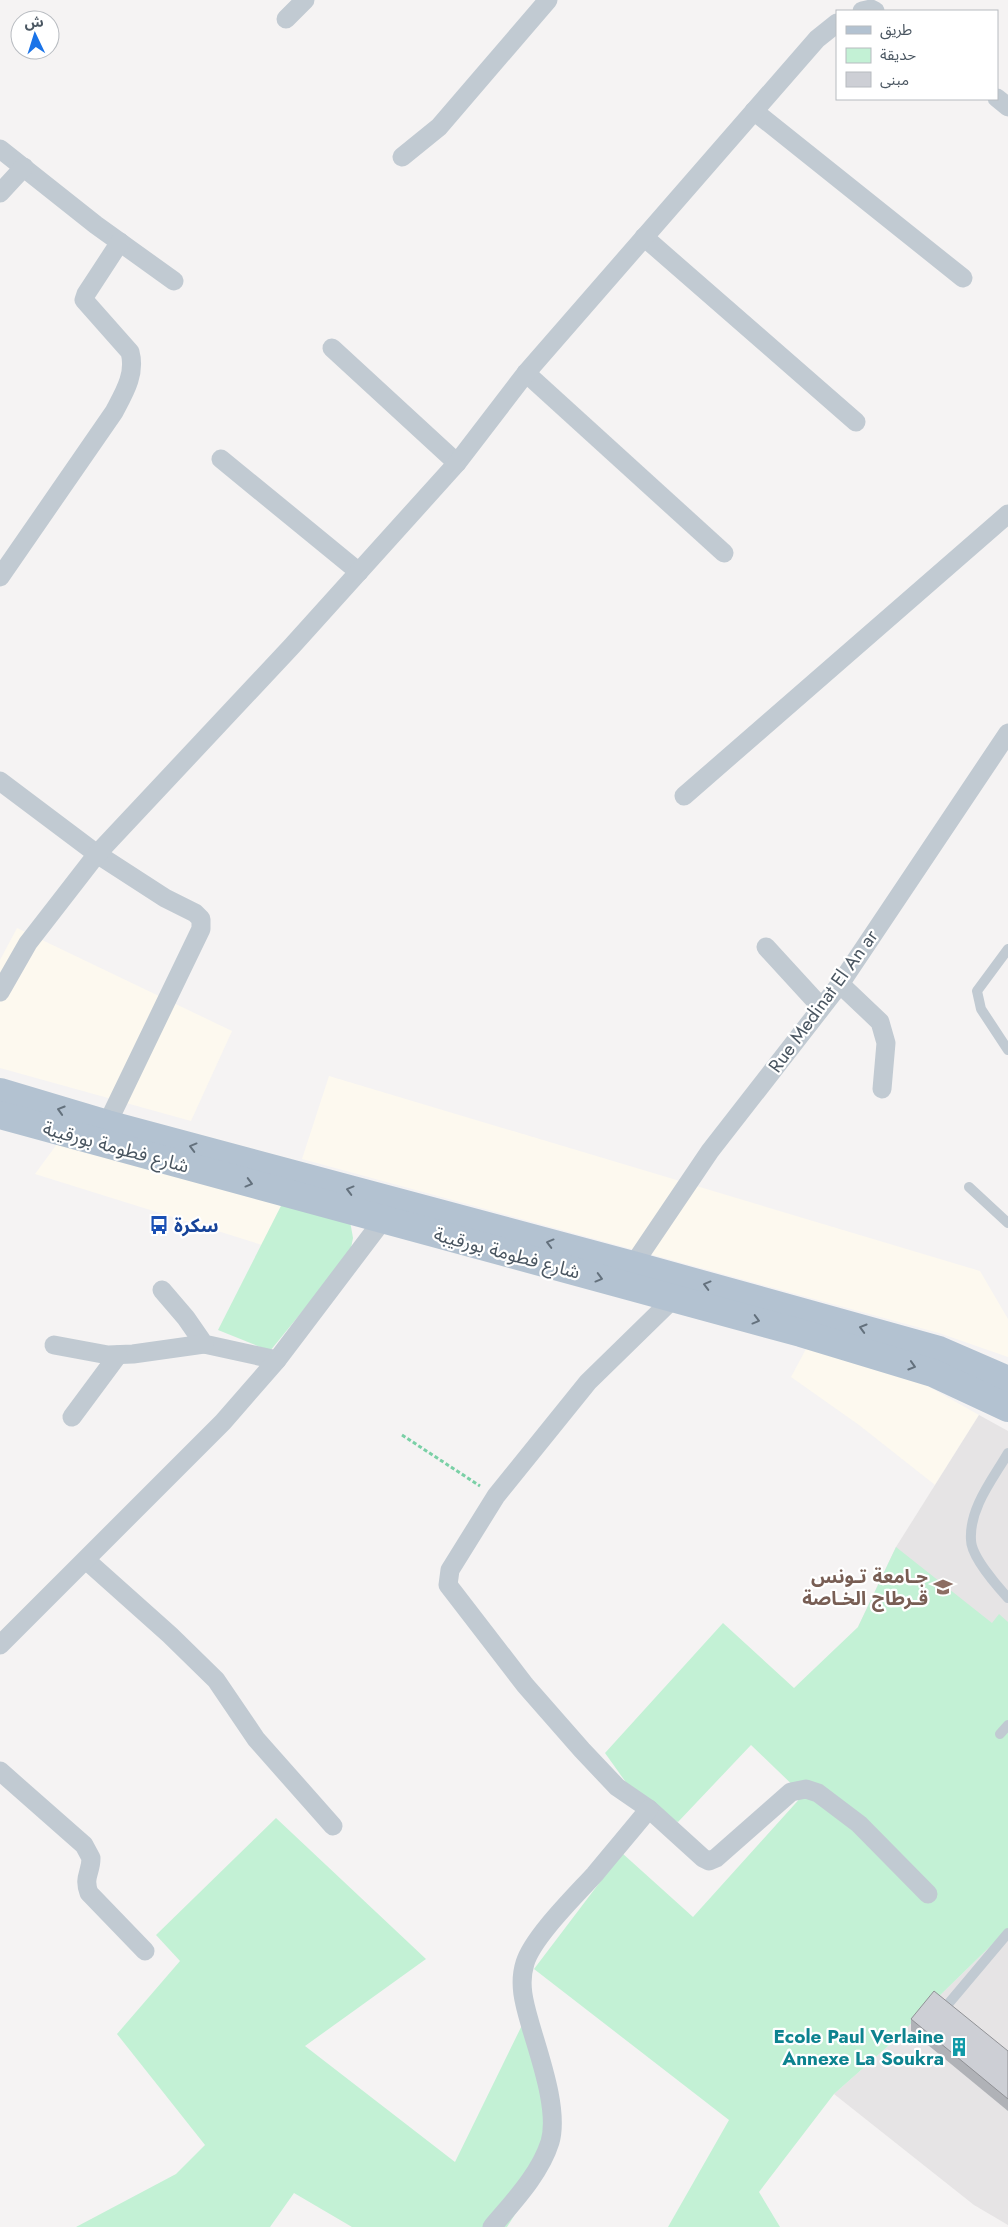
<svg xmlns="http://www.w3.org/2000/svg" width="1008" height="2227" font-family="Jost,'Noto Sans Arabic',sans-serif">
<rect width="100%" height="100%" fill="#f5f3f3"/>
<g fill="#fdf9ef">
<path d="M17,928L232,1031L191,1121L0,1068V960Z"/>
<path d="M329,1076L980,1271L1008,1319V1357L939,1333L302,1159Z"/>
<path d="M60,1140L283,1202L262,1245L35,1174Z"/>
<path d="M807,1347L917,1380L979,1415L935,1485L859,1425L791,1377Z"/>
</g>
<g fill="#e6e4e5">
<path d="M979,1415L1008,1431V1756L858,1627L896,1547Z"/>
<path d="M1008,1929V2225L974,2205L834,2094L887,2047Z"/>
</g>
<g fill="#c3f1d5">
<path d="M283,1202L350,1221L353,1238L350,1253L270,1351L218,1330Z"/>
<path d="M896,1547L992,1623L999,1614L1008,1622V1929L887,2047L834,2094L759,2192L780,2227H668L729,2120L534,1969L622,1853L693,1917L803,1795L751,1745L678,1822L640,1802L605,1753L723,1623L794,1688L858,1627Z"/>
<path d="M276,1818L426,1959L305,2046L455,2162L527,2015L556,2135L537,2179L507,2227H352L294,2193L270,2227H76L176,2174L205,2145L117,2034L180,1961L156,1935Z"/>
</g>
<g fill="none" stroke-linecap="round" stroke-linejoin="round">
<path stroke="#7ad0a6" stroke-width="3" stroke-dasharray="4 2.5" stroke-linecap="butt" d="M402,1435L480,1486"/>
<g stroke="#c1cad2" stroke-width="10">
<path d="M1008,949L977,991L981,1009L1008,1050"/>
<path d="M969,1187L1008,1223"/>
<path d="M1008,1453C993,1479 969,1508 971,1540C971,1556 997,1586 1008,1598"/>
<path d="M1000,1734L1008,1725"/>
<path d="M949,2003L1008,1933"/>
</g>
<g stroke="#c1cad2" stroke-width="19">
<path d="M862,11L871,9L875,11"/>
<path d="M286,19L305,0"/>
<path d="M997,98L1008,107"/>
<path d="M754,111L963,278"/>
<path d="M0,149L96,225L174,281"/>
<path d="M402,157L439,127L548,0"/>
<path d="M0,193L24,167"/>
<path d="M644,237L856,422"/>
<path d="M332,348L457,463"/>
<path d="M526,373L724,553"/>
<path d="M221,459L359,572"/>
<path d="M0,577L114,412C124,393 136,374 130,352L84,300L86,294L120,242"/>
<path d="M0,781L97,854L165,898L195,913L201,919V929L107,1124"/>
<path d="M684,796L1008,514"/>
<path d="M766,947L821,1007"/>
<path d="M840,984L880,1022L886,1043L882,1089"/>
<path d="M0,992L28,943L97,854L292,646L457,463L526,373L817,39L837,23"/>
<path d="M633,1265L710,1151L840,984L1008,733"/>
<path d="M162,1290L186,1318L204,1344L277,1360"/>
<path d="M674,1298L588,1382L496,1496L450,1570L448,1585L525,1685L582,1750L617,1787L649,1809L703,1858L709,1861L716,1858L791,1792L806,1789L818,1793L859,1824L928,1894"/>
<path d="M54,1345L108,1355L133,1354L204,1344"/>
<path d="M72,1417L118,1355"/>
<path d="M86,1560L170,1635L216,1680L256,1739L333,1826"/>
<path d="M0,1645L223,1422L277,1360L389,1212"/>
<path d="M0,1771L84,1845L91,1858C91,1873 83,1877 89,1893L145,1951"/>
<path d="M492,2227C513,2202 540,2174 550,2142C559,2111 540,2058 531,2027C525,2006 518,1985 525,1963C533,1937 576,1895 595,1874C613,1852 631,1831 649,1809"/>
</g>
<g stroke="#b3c2d1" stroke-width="28">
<path d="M0,1092L107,1124L633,1265L939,1350L1008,1380"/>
<path d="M0,1115L801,1333L933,1373L1008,1408"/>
</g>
</g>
<path fill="#b0b2b7" d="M911,2019L1008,2051V2111L911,2031Z"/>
<path fill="#cdcfd5" stroke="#909195" d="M934,1991L1008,2051V2099L911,2019Z"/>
<defs><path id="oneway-chevron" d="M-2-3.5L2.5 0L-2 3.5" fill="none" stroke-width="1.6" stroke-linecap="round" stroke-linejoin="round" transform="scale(1.25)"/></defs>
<g stroke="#64717d">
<use href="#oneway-chevron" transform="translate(61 1110) rotate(-163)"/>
<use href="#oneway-chevron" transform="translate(193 1147) rotate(-165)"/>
<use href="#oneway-chevron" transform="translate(249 1183) rotate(15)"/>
<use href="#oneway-chevron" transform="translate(350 1190) rotate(-165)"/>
<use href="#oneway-chevron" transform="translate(550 1243) rotate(-165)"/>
<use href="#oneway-chevron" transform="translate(599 1278) rotate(15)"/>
<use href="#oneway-chevron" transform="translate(707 1285) rotate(-165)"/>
<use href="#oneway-chevron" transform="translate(756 1320) rotate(15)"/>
<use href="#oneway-chevron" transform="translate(863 1328) rotate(-164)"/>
<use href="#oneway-chevron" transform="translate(912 1366) rotate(17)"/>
</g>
<defs>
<g id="bus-bare" transform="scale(1.5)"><path d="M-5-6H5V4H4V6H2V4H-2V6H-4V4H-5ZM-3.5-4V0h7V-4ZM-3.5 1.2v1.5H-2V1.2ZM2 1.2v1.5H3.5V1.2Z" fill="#1a4fb4" stroke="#fff" stroke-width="2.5" paint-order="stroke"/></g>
<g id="university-bare" transform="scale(1.5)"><path d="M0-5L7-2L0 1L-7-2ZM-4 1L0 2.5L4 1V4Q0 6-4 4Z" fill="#8d6e63" stroke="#fff" stroke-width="2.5" paint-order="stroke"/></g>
<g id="building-bare" transform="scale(1.5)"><path d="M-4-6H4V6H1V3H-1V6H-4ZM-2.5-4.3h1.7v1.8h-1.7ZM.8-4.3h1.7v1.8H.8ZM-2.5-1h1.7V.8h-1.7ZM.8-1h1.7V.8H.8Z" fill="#0f9aa8" stroke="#fff" stroke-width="2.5" paint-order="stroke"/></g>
</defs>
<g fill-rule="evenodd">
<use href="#bus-bare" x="159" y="1225"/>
<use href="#university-bare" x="943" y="1587"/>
<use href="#building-bare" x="959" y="2047"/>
</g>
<g text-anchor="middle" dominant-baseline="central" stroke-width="4.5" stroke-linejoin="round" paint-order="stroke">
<g font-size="19" fill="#4a5661" stroke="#fff">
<text transform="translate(823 1001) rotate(-54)">Rue Medinat El An ar</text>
<text transform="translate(116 1147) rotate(15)">شارع فطومة بورقيبة</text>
<text transform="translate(507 1253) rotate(15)">شارع فطومة بورقيبة</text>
</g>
<g font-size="19" font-weight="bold" fill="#164399" stroke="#fff" text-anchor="start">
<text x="174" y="1225">سكرة</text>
</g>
<g font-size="19" font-weight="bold" fill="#785e54" stroke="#fff" text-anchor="end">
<text x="928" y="1576">جـامعة تـونس<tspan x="928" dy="22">قـرطاج الخـاصة</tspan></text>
</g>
<g font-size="19" font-weight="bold" fill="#0d838f" stroke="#fff" text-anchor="end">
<text x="944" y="2036">Ecole Paul Verlaine<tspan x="944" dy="22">Annexe La Soukra</tspan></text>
</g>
</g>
<rect x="836" y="10" width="162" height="90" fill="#ffffff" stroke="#b7bbc0"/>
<rect x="846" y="26" width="25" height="8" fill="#b3c2d1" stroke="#b7bbc0"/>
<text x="880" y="35" font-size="15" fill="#4a5661">طريق</text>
<rect x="846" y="48" width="25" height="15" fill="#c3f1d5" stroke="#b7bbc0"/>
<text x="880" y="60" font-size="15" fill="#4a5661">حديقة</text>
<rect x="846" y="72" width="25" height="15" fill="#cdcfd5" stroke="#b7bbc0"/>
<text x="880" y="85" font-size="15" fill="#4a5661">مبنى</text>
<g transform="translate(35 35) rotate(356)"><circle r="24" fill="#ffffff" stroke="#b7bbc0"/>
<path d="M0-4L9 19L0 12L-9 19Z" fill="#1a73e8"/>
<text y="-8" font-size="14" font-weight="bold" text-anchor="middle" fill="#4a5661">ش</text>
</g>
</svg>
